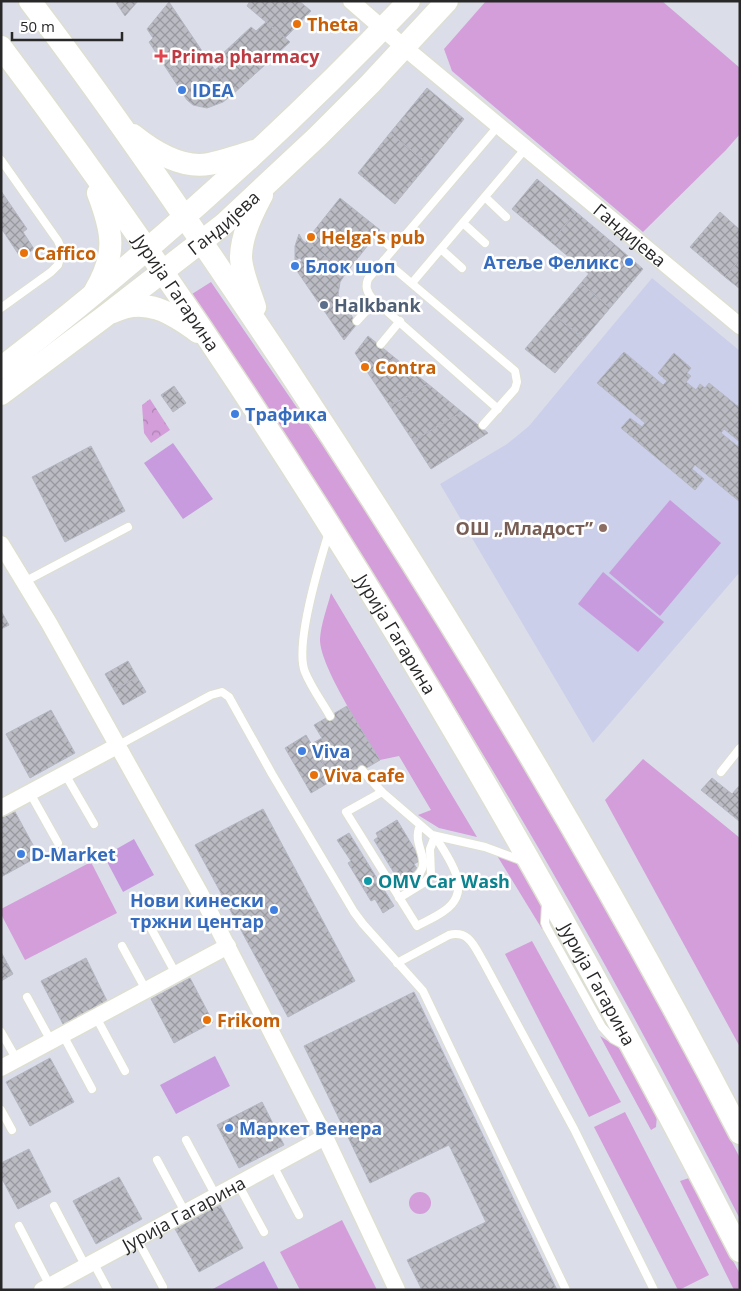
<svg xmlns="http://www.w3.org/2000/svg" width="741" height="1291" font-family="'Open Sans',sans-serif">
<defs>
<pattern id="forest-crowns" width="20" height="18" patternUnits="userSpaceOnUse" patternTransform="scale(1.25)"><rect width="20" height="18" fill="#d39ed9"/><path d="M2 6a3 3 0 1 1 6 0M12 15a3 3 0 1 1 6 0" fill="none" stroke="#ab81b0"/></pattern>
<pattern id="building-cross-hatch" width="8" height="8" patternUnits="userSpaceOnUse" patternTransform="scale(1.25)"><rect width="8" height="8" fill="#bbbbc4"/><path d="M0 0l8 8M0 8l8-8" fill="none" stroke="#98989f"/></pattern>
</defs>
<rect width="100%" height="100%" fill="#dbdee9"/>
<path fill="#cccfe9" d="M652,278L740,351V572L593,743L440,484L507,444L529,426Z"/>
<g fill="#d39ed9">
<path d="M486,1H662L740,68V134L726,150L643,232L452,71L444,49Z"/>
<path d="M211,282L317,437L337,462L389,543L559,824L641,970L740,1158V1219C659,1060 573,903 481,751C389,596 288,446 192,294Z"/>
<path d="M331,593L477,837L439,828L418,815L431,810L399,756L380,760C365,735 319,665 320,639C321,624 327,608 331,593Z"/>
<path d="M643,759L740,838V1047L605,800Z"/>
<path d="M496,854L518,863L543,902L542,929Z"/>
<path d="M91,862L117,913L25,960L1,914V909Z"/>
<path d="M532,941L621,1102L589,1117L505,954Z"/>
<path d="M600,1036L611,1043L625,1050L657,1115L656,1127L651,1130Z"/>
<path d="M625,1112L709,1275L679,1290H678L594,1127Z"/>
<path d="M689,1178L740,1274V1290H734L680,1181Z"/>
<circle cx="420" cy="1203" r="11"/>
<path d="M342,1220L377,1290H300L280,1252Z"/>
</g>
<path fill="url(#forest-crowns)" d="M150,399L170,430L151,443L144,433L142,405Z"/>
<g fill="#c89bdf">
<path d="M173,443L213,499L183,519L144,463Z"/>
<path d="M670,500L721,543L660,616L609,573Z"/>
<path d="M603,572L664,622L638,652L578,604Z"/>
<path d="M134,839L154,875L123,892L104,856Z"/>
<path d="M215,1056L230,1086L176,1114L160,1085Z"/>
<path d="M264,1261L279,1290H211Z"/>
</g>
<g fill="url(#building-cross-hatch)" stroke="#b5b7c3">
<path d="M115,1H138L125,16Z"/>
<path d="M250,1H299L311,11L285,38L247,6Z"/>
<path d="M169,2L200,48L168,71L149,42L153,38L147,29Z"/>
<path d="M266,22L290,42L232,95L215,70L225,61L220,56L251,27L256,31Z"/>
<path d="M200,48L232,95L223,102L207,108L193,105L187,100L168,71Z"/>
<path d="M427,88L464,119L428,164L390,133Z"/>
<path d="M390,133L428,164L395,204L358,173Z"/>
<path d="M537,179L576,212L551,242L512,209Z"/>
<path d="M1,191L27,229L23,232L34,249L21,258L1,228Z"/>
<path d="M340,198L380,230L346,273L306,241Z"/>
<path d="M576,212L614,244L589,274L551,242Z"/>
<path d="M720,212L740,230V259L725,277L690,247Z"/>
<path d="M299,234L303,241L306,243L307,242L346,273L340,282L338,295L357,324L344,340L293,265L302,261L300,258L295,260V246Z"/>
<path d="M614,244L643,269L610,308L581,283Z"/>
<path d="M740,259V289L725,277Z"/>
<path d="M581,283L610,308L584,339L554,315Z"/>
<path d="M554,315L584,339L555,373L525,349Z"/>
<path d="M368,336L395,358L368,373L355,353Z"/>
<path d="M624,352L663,385L667,381L658,373L674,353L691,368L687,373L691,376L686,382L696,390L700,384L705,388L709,383L740,408V442L724,429L721,433L740,448V502L695,465L692,469L704,479L695,490L621,428L630,418L642,427L645,423L597,383Z"/>
<path d="M395,358L428,384L390,406L368,373Z"/>
<path d="M428,384L462,412L413,441L390,406Z"/>
<path d="M174,386L186,403L173,412L161,395Z"/>
<path d="M462,412L488,433L431,469L413,441Z"/>
<path d="M91,446L125,511L65,542L32,477Z"/>
<path d="M1,611L9,625L1,629Z"/>
<path d="M128,661L137,677L114,690L105,674Z"/>
<path d="M137,677L146,692L123,705L114,690Z"/>
<path d="M347,706L380,760L346,780L341,771L331,777L311,744L322,738L314,725Z"/>
<path d="M51,710L75,753L30,778L6,734Z"/>
<path d="M306,735L333,780L311,793L285,748Z"/>
<path d="M712,778L732,794L740,785L739,821L701,790Z"/>
<path d="M263,809L355,981L288,1017L195,845Z"/>
<path d="M14,810L39,856L1,877V816Z"/>
<path d="M397,820L421,860L414,864L418,870L399,881L374,840L378,837L376,833Z"/>
<path d="M349,833L394,906L383,913L375,899L371,901L348,863L351,861L337,840Z"/>
<path d="M1,952L13,974L1,981Z"/>
<path d="M86,958L108,1003L64,1026L41,981Z"/>
<path d="M190,978L213,1022L174,1043L151,999Z"/>
<path d="M414,992L503,1177L557,1290H422L407,1260L486,1222L449,1145L370,1183L348,1137L304,1046Z"/>
<path d="M50,1058L74,1102L30,1126L6,1082Z"/>
<path d="M262,1102L284,1145L239,1168L217,1125Z"/>
<path d="M29,1149L51,1192L18,1209L1,1177V1163Z"/>
<path d="M119,1177L142,1219L96,1244L73,1201Z"/>
<path d="M220,1205L243,1248L199,1272L175,1229Z"/>
</g>
<g fill="none" stroke-linecap="round" stroke-linejoin="round">
<g stroke="#dedfd1" stroke-width="10">
<g id="lane">
<path d="M1,160L58,241L62,251L58,265L51,272L1,308"/>
<path d="M485,197L506,217"/>
<path d="M463,223L485,243"/>
<path d="M377,236L393,249"/>
<path d="M441,249L462,268"/>
<path d="M384,260L515,371L517,382L515,389L483,425"/>
<path d="M412,283L526,148"/>
<path d="M357,321L376,300"/>
<path d="M381,344L400,321"/>
<path d="M498,409L372,298C367,292 365,287 368,279L499,125"/>
<path d="M329,532C320,561 294,645 305,672C311,687 322,702 330,716"/>
<path d="M24,582L128,527"/>
<path d="M117,746L211,695L222,692L229,697L272,774L354,912L363,924L423,991L566,1290"/>
<path d="M362,770L382,792L432,835L485,847L523,861"/>
<path d="M721,772L740,748"/>
<path d="M65,774L94,824"/>
<path d="M382,792L346,812L417,926C426,921 436,917 444,911C475,890 448,858 435,836"/>
<path d="M30,793L58,843"/>
<path d="M391,886C400,887 405,884 413,879C437,863 410,846 420,826"/>
<path d="M399,898L425,882L431,875L430,849L435,836"/>
<path d="M546,904L545,923L547,928L602,1027L613,1039L624,1045"/>
<path d="M152,930L176,974"/>
<path d="M122,946L146,990"/>
<path d="M397,963L449,935C469,930 474,946 483,961L574,1129L654,1290"/>
<path d="M27,997L51,1041"/>
<path d="M96,1017L125,1071"/>
<path d="M1,1032L17,1060"/>
<path d="M63,1035L92,1089"/>
<path d="M1,1110L12,1130"/>
<path d="M186,1140L216,1196"/>
<path d="M157,1160L185,1212"/>
<path d="M273,1165L299,1215"/>
<path d="M238,1184L264,1232"/>
<path d="M54,1206L86,1267"/>
<path d="M19,1226L50,1286"/>
<path d="M137,1239L163,1287"/>
<path d="M93,1262L108,1290"/>
</g>
</g>
<g stroke="#dedfd1" stroke-width="19">
<g id="street">
<path id="s1" d="M351,1L405,48L740,326"/>
<path d="M1,544L49,623L200,893L325,1137L397,1290"/>
<path d="M1,808L117,746"/>
<path d="M1,1068L228,946"/>
<path id="s2" d="M42,1290L325,1137"/>
</g>
</g>
<g stroke="#dedfd1" stroke-width="25">
<g id="secondary">
<path d="M30,1C121,121 205,246 288,370C451,617 604,870 740,1133"/>
<path id="s3" d="M1,47C285,424 524,832 740,1251"/>
<path d="M133,135C153,151 182,169 209,164C224,161 239,156 254,151"/>
<path d="M95,291C117,254 113,232 98,193"/>
<path d="M255,307C250,291 242,274 241,258C241,236 252,214 262,195"/>
<path d="M113,312C145,296 172,313 198,332"/>
<path d="M1,368C146,256 283,134 409,1"/>
<path id="s4" d="M1,394L104,317L224,224L317,137L370,84L447,1"/>
</g>
</g>
<use href="#lane" stroke="#fff" stroke-width="8"/>
<use href="#street" stroke="#fff" stroke-width="16"/>
<use href="#secondary" stroke="#fff" stroke-width="22"/>
</g>
<g fill="#e8710a" stroke="#fff" stroke-width="2">
<circle cx="297" cy="24" r="5"/>
<circle cx="311" cy="237" r="5"/>
<circle cx="24" cy="253" r="5"/>
<circle cx="365" cy="367" r="5"/>
<circle cx="314" cy="775" r="5"/>
<circle cx="207" cy="1020" r="5"/>
</g>
<path fill="#e0444e" stroke="#fff" stroke-width="2" d="M158.5 48.5h5v5h5v5h-5v5h-5v-5h-5v-5h5z"/>
<g fill="#3f7fe0" stroke="#fff" stroke-width="2">
<circle cx="182" cy="90" r="5"/>
<circle cx="629" cy="262" r="5"/>
<circle cx="295" cy="266" r="5"/>
<circle cx="235" cy="414" r="5"/>
<circle cx="302" cy="751" r="5"/>
<circle cx="21" cy="854" r="5"/>
<circle cx="274" cy="910" r="5"/>
<circle cx="229" cy="1128" r="5"/>
</g>
<circle fill="#5c6f8a" stroke="#fff" stroke-width="2" cx="324" cy="305" r="5"/>
<circle fill="#8d6e63" stroke="#fff" stroke-width="2" cx="603" cy="528" r="5"/>
<circle fill="#0f9aa8" stroke="#fff" stroke-width="2" cx="368" cy="881" r="5"/>
<g text-anchor="middle" dominant-baseline="central" stroke-width="5" stroke-linejoin="round" paint-order="stroke">
<g font-size="18" font-weight="bold" fill="#c56008" stroke="#fff" text-anchor="start">
<text x="307" y="24">Theta</text>
<text x="321" y="237">Helga's pub</text>
<text x="34" y="253">Caffico</text>
<text x="375" y="367">Contra</text>
<text x="324" y="775">Viva cafe</text>
<text x="217" y="1020">Frikom</text>
</g>
<g font-size="18" font-weight="bold" fill="#be3a42" stroke="#fff" text-anchor="start">
<text x="171" y="56">Prima pharmacy</text>
</g>
<g font-size="18" font-weight="bold" fill="#366cbe" stroke="#fff" text-anchor="start">
<text x="192" y="90">IDEA</text>
<text x="619" y="262" text-anchor="end">Атеље Феликс</text>
<text x="305" y="266">Блок шоп</text>
<text x="245" y="414">Трафика</text>
<text x="312" y="751">Viva</text>
<text x="31" y="854">D-Market</text>
<text x="264" y="900" text-anchor="end">Нови кинески<tspan x="264" dy="21">тржни центар</tspan></text>
<text x="239" y="1128">Маркет Венера</text>
</g>
<g font-size="18" fill="#282828" stroke="#fff">
<text stroke="none"><textPath href="#s4" startOffset="281">Гандијева</textPath></text>
<text stroke="none"><textPath href="#s1" startOffset="364">Гандијева</textPath></text>
<text stroke="none"><textPath href="#s3" startOffset="302">Јурија Гагарина</textPath></text>
<text stroke="none"><textPath href="#s3" startOffset="708">Јурија Гагарина</textPath></text>
<text stroke="none"><textPath href="#s3" startOffset="1112">Јурија Гагарина</textPath></text>
<text stroke="none"><textPath href="#s2" startOffset="161">Јурија Гагарина</textPath></text>
</g>
<g font-size="18" font-weight="bold" fill="#4e5e75" stroke="#fff" text-anchor="start">
<text x="334" y="305">Halkbank</text>
</g>
<g font-size="18" font-weight="bold" fill="#785e54" stroke="#fff" text-anchor="end">
<text x="593" y="528">ОШ „Младост”</text>
</g>
<g font-size="18" font-weight="bold" fill="#0d838f" stroke="#fff" text-anchor="start">
<text x="378" y="881">OMV Car Wash</text>
</g>
</g>
<rect width="741" height="1291" fill="none" stroke="#282828" stroke-width="5"/>
<path d="M12 32v8h110v-8" fill="none" stroke="#282828" stroke-width="2.5"/>
<text x="20" y="32" font-size="15" fill="#282828" stroke="#ffffff" stroke-width="4" paint-order="stroke">50 m</text>
</svg>
